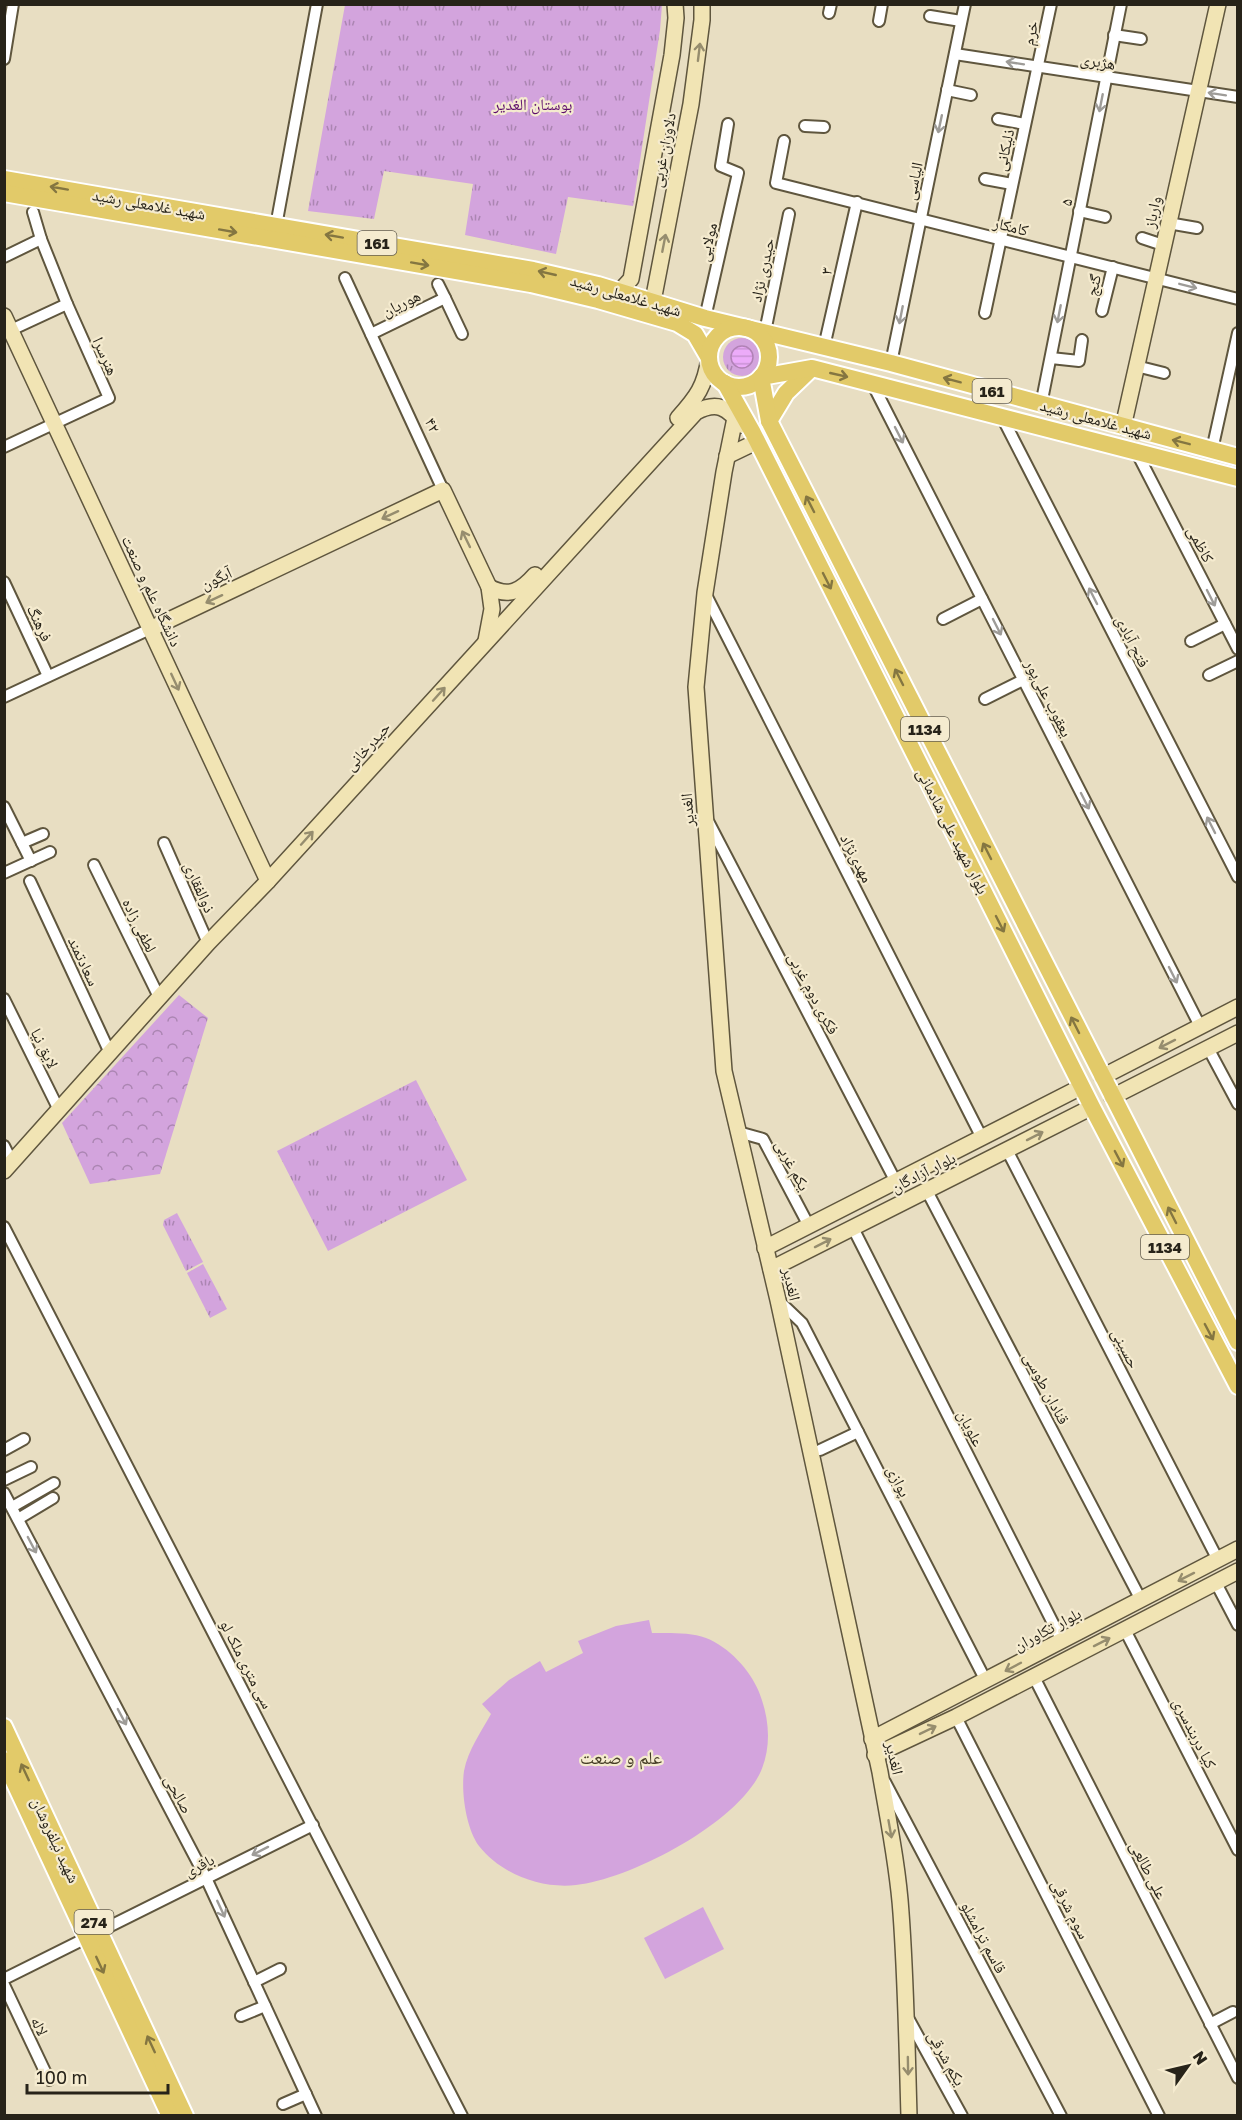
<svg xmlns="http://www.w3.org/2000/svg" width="1242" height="2120" font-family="'Golos Text','Noto Naskh Arabic',sans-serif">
<defs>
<pattern id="grass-tufts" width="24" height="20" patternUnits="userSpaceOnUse" patternTransform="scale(1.5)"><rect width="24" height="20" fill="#d3a4dd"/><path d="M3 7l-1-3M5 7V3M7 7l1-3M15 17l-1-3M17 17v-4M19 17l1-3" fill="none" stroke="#ab85b2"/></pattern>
<pattern id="forest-crowns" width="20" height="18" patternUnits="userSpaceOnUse" patternTransform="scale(1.5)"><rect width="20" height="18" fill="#d3a4dd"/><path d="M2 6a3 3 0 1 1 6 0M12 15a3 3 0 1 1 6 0" fill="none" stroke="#ab85b2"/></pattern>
<pattern id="water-rules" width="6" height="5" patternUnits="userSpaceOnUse" patternTransform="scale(1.5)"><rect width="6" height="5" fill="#ecabf9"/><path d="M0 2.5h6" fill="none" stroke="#ca93d5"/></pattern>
</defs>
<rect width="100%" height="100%" fill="#e8dec2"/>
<g fill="url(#grass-tufts)">
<path d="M345,5H662L660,30L633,206L568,197L556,254L465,235L473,184L384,171L374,219L308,211Z"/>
<circle cx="742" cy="357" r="19"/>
<path d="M416,1080L467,1180L328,1251L277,1151Z"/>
<path d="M177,1213L203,1262L186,1271L163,1225L164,1220Z"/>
<path d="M203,1264L227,1309L210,1318L187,1273Z"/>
</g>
<path fill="url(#forest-crowns)" d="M179,995L208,1018L160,1174L90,1184L62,1123Z"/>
<g fill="#d3a4dd">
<path d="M649,1620L652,1633C669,1633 690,1632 706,1638C729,1647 750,1670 759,1692C769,1717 772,1745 761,1771C738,1823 631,1879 576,1885C541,1889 501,1874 479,1846C466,1828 461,1792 464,1771C468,1750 481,1732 491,1714L482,1704L509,1680L540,1661L546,1672L583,1653L578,1641L616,1626Z"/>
<path d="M703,1907L724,1949L665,1979L644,1938Z"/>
</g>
<circle fill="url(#water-rules)" stroke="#b182b6" stroke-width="1.5" cx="742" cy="357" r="11"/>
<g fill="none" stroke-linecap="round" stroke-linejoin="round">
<g stroke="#5f563e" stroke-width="14">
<g id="minor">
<path d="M829,13L831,4"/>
<path d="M930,16L961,21"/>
<path d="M879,21L882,4"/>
<path d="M1114,35L1141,39"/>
<path d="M955,54L1238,97"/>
<path d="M4,59L13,4"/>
<path d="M947,90L971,95"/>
<path d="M998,119L1025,124"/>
<path d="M805,126L824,127"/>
<path d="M784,141L776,183L1238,299"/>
<path d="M985,179L1012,184"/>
<path d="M1079,211L1105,217"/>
<path d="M33,212L41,239L67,304"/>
<path d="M1168,223L1197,228"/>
<path d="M276,226L317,4"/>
<path d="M1142,238L1163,245"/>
<path d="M4,257L41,239"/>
<path d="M345,278L443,490"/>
<path d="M438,284L445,298"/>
<path d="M1102,311L1113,267"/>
<path d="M985,313L1051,4"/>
<path d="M705,318L738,173L721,166L728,124"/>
<path d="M765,332L789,214"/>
<path d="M371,334L445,298L462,334"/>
<path d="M824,347L857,202"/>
<path d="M1051,358L1079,361L1082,340"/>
<path d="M891,363L965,4"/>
<path d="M1136,366L1164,373"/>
<path d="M872,383L1200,1026"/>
<path d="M1041,405L1121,4"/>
<path d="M1003,419L1238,877"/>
<path d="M4,447L109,398L67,304L11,330"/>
<path d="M1212,450L1238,333"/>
<path d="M1137,453L1238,649"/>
<path d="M4,582L48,676"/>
<path d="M705,593L982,1138"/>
<path d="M943,619L982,599"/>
<path d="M1191,641L1225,624"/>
<path d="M1209,675L1238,661"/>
<path d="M4,697L150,629"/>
<path d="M985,699L1023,680"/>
<path d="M4,807L31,861"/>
<path d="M709,823L896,1182"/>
<path d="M22,843L43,834"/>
<path d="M164,843L208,943"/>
<path d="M94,865L159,997"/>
<path d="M4,873L50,852"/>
<path d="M30,881L110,1053"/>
<path d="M4,999L59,1110"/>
<path d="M1208,1048L1238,1104"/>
<path d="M738,1132L763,1139L809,1226"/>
<path d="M4,1146L12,1162"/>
<path d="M1007,1150L1218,1560"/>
<path d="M927,1191L1141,1600"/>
<path d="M4,1227L462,2116"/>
<path d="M853,1228L1062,1641"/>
<path d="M779,1301L802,1323L986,1681"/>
<path d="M4,1450L24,1439"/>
<path d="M820,1450L858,1432"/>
<path d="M4,1480L31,1467"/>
<path d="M4,1493L206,1878L316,2116"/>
<path d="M12,1507L54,1483"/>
<path d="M18,1519L53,1498"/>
<path d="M1216,1583L1238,1625"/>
<path d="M1125,1630L1238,1850"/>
<path d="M1034,1677L1238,2078"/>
<path d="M956,1717L1159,2116"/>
<path d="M885,1782L1061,2116"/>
<path d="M4,1979L313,1825"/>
<path d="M254,1982L280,1969"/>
<path d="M4,1985L49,2080"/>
<path d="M241,2016L265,2006"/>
<path d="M908,2018L962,2116"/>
<path d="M1210,2024L1233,2012"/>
<path d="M283,2104L306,2094"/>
</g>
</g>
<g stroke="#5f563e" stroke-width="18">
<g id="secondary">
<path d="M620,291L631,279L672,55L676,18L675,4"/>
<path d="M653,301L691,104L702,20V4"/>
<path d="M4,316L268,881"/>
<path d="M678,418C697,397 705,386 709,358"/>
<path d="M735,418L724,472L705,593L696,687L724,1071L778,1300L880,1772C888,1819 898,1866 901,1913C906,1981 907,2048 909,2116"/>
<path d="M1123,427L1218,4"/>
<path d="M727,456L754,443"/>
<path d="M489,587C509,598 521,591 535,575"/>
<path d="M150,629L443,490L489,587L492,609L486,641"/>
<path d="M1102,1077L1238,1007"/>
<path d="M1112,1097L1238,1033"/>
<path d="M4,1171L208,943L268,881L696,412C717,401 727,407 741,425"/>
<path d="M765,1248L1081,1087"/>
<path d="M771,1269L1092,1107"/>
<path d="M872,1739L1238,1549"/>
<path d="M875,1755L956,1717L1238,1571"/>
</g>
</g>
<g stroke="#fff" stroke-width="20">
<g id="primary">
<path d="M4,179L533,270L598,285L705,318L891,363L1238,457"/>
<path d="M4,193L531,284L598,300L677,323L695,334L709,358"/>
<circle cx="739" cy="357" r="30"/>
<path d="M725,383L753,433L1092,1107L1238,1386"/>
<path d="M769,421L786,393L811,369"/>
<path d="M1238,478L812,368L761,377L769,421L1238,1342"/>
<path d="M4,1727L185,2116"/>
<path d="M4,1760L170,2116"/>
</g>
</g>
<use href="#minor" stroke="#fff" stroke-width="10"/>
<use href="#secondary" stroke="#f1e4b4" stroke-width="15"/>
<use href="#primary" stroke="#e2ca69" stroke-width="16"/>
</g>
<defs><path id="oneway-shaft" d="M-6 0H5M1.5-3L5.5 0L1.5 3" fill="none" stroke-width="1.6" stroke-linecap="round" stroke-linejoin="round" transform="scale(1.5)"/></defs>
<g stroke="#968d6e">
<use href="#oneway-shaft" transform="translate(699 52) rotate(-83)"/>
<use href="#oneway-shaft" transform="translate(664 243) rotate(-79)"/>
<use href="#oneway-shaft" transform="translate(390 515) rotate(155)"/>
<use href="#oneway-shaft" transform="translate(466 539) rotate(-116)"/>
<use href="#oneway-shaft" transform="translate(214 599) rotate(155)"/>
<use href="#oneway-shaft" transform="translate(175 682) rotate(65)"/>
<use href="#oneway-shaft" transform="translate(439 694) rotate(-48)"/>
<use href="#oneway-shaft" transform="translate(307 838) rotate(-48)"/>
<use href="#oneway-shaft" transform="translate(1167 1044) rotate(153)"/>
<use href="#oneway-shaft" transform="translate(1035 1136) rotate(-27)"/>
<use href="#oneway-shaft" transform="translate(823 1243) rotate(-27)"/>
<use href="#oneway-shaft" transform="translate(1186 1577) rotate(153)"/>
<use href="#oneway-shaft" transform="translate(1102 1642) rotate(-27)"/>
<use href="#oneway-shaft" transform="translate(1013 1667) rotate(152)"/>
<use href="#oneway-shaft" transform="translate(928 1730) rotate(-26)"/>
<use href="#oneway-shaft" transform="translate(890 1829) rotate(80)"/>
<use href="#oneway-shaft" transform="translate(908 2066) rotate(89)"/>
</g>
<g stroke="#9e9c98">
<use href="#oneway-shaft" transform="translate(1015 63) rotate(-171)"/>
<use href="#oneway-shaft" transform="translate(1217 94) rotate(-171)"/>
<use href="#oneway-shaft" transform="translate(1101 103) rotate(101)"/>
<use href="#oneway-shaft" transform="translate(940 124) rotate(102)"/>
<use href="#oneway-shaft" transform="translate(1188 286) rotate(14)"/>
<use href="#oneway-shaft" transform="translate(1059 314) rotate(101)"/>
<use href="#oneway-shaft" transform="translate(901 315) rotate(101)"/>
<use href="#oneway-shaft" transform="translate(899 435) rotate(63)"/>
<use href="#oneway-shaft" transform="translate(1093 596) rotate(-117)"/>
<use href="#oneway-shaft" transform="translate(1211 598) rotate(63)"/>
<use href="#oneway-shaft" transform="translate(997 627) rotate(63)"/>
<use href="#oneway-shaft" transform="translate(1085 801) rotate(63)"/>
<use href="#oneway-shaft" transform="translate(1211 825) rotate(-117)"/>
<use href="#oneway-shaft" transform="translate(1173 975) rotate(63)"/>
<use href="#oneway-shaft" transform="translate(32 1545) rotate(62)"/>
<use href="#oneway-shaft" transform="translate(122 1717) rotate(62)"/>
<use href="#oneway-shaft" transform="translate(260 1851) rotate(153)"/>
<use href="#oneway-shaft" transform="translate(221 1909) rotate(65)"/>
</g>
<g stroke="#847641">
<use href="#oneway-shaft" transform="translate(59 188) rotate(-170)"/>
<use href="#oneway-shaft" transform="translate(228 231) rotate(10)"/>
<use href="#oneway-shaft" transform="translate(334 236) rotate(-170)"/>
<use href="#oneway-shaft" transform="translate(420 264) rotate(10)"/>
<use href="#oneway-shaft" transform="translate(547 273) rotate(-167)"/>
<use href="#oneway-shaft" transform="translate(839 375) rotate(13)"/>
<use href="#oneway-shaft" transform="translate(952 380) rotate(-165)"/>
<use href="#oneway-shaft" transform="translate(1181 442) rotate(-166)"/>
<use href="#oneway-shaft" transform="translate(810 504) rotate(-117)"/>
<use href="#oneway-shaft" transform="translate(827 581) rotate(63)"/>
<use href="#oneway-shaft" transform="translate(899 677) rotate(-117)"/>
<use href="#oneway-shaft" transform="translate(987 851) rotate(-117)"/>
<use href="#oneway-shaft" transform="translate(1000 924) rotate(63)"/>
<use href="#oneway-shaft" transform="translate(1075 1025) rotate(-117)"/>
<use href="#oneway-shaft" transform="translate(1119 1159) rotate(62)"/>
<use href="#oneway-shaft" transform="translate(1172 1215) rotate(-117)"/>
<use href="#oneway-shaft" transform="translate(1209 1332) rotate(62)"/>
<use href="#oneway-shaft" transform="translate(25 1772) rotate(-115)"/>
<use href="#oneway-shaft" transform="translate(100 1965) rotate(65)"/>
<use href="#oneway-shaft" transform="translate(151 2044) rotate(-115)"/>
</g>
<g text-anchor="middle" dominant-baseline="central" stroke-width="4.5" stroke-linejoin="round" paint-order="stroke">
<g fill="#f5ebcf" stroke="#655f50" stroke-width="1.5">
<rect x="357.5" y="231" width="39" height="24" rx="4.5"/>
<rect x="972.5" y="379" width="39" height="24" rx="4.5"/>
<rect x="901" y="717" width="48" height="24" rx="4.5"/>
<rect x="1141" y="1235" width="48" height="24" rx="4.5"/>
<rect x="74.5" y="1910" width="39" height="24" rx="4.5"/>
</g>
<g font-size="15" font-weight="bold" fill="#272319">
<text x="377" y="243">161</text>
<text x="992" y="391">161</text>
<text x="925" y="729">1134</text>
<text x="1165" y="1247">1134</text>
<text x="94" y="1922">274</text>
</g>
<g font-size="16" fill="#272319" stroke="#f5ebcf">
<text transform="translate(1030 33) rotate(-78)">خرم</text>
<text transform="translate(1098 61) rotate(9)">هژبری</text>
<text transform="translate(663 150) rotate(-79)">دلاوران غربی</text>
<text transform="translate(1004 150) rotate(-78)">ذلیکانی</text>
<text transform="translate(913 181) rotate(-78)">الیاسی</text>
<text transform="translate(1066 202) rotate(-79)">۵</text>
<text transform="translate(149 204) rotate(10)">شهید غلامعلی رشید</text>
<text transform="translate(1152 212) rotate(-78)">وارباز</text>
<text transform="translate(1011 226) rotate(14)">کامکار</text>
<text transform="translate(707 242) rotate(-77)">مولایی</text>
<text transform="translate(762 270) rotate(-78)">حیدری نژاد</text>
<text transform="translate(826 271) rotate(-77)">۳</text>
<text transform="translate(1093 285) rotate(-76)">گنج</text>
<text transform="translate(626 295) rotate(16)">شهید غلامعلی رشید</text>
<text transform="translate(401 303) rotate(-26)">هوریان</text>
<text transform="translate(106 356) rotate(66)">هنرسرا</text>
<text transform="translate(1096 419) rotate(15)">شهید غلامعلی رشید</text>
<text transform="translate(433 425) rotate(65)">۴۲</text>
<text transform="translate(1201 544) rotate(63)">کاظمی</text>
<text transform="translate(216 578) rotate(-25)">آبگون</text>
<text transform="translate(152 591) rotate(65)">دانشگاه علم و صنعت</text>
<text transform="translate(40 623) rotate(65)">فرهنگ</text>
<text transform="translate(1133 641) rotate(63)">فتح آبادی</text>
<text transform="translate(1049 698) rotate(63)">یعقوب علی‌پور</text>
<text transform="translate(367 746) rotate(-48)">حیدرخانی</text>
<text transform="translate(687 810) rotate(-94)">الغدیر</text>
<text transform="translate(953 831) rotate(63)">بلوار شهید علی شادمانی</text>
<text transform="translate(857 858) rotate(63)">مهدی‌نژاد</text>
<text transform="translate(200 887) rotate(66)">ذوالفقاری</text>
<text transform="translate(140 925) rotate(64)">لطفی زاده</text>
<text transform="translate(84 961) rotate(65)">سعادتمند</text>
<text transform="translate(814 993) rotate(62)">فکری دوم غربی</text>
<text transform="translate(45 1048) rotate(64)">لایق نیا</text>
<text transform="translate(793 1165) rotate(62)">یکم غربی</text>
<text transform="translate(923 1172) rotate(-27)">بلوار آزادگان</text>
<text transform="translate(792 1284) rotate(77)">الغدیر</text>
<text transform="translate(1126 1348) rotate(63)">حسینی</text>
<text transform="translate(1047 1388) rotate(62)">قنادان طوسی</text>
<text transform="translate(971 1428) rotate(63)">علویان</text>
<text transform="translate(899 1481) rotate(63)">پوازی</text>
<text transform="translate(1047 1629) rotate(-28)">بلوار تکاوران</text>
<text transform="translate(247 1664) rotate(63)">سی متری ملک لو</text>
<text transform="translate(1195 1733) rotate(63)">کیا دربندسری</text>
<text transform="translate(895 1758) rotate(77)">الغدیر</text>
<text transform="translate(179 1794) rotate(62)">صالحی</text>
<text transform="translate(56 1840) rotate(65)">شهید نیلفروشان</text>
<text transform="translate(199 1865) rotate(-27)">باقری</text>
<text transform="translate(1149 1870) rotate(63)">علی طالعی</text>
<text transform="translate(1071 1909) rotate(63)">سوم شرقی</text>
<text transform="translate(984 1937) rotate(62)">قاسم ترامشلو</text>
<text transform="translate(40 2026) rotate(65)">لاله</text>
<text transform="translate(947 2058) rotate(61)">یکم شرقی</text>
</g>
<g font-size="16" fill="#5c0b6b" stroke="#f5ebcf">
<text x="533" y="104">بوستان الغدیر</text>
</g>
<g font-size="18" fill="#453d26" stroke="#f5ebcf">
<text x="621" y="1757">علم و صنعت</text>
</g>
</g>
<rect width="1242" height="2120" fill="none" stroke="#272319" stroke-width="12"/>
<g transform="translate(1188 2066) rotate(56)" stroke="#f5ebcf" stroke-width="4.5" paint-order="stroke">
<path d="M0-4.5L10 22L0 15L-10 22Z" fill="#272319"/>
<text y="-9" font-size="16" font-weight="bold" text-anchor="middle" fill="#272319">N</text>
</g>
<path d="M27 2084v9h141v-9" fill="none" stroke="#272319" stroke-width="3"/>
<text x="36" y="2084" font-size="18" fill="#272319" stroke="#f5ebcf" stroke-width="4.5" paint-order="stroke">100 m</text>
</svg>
